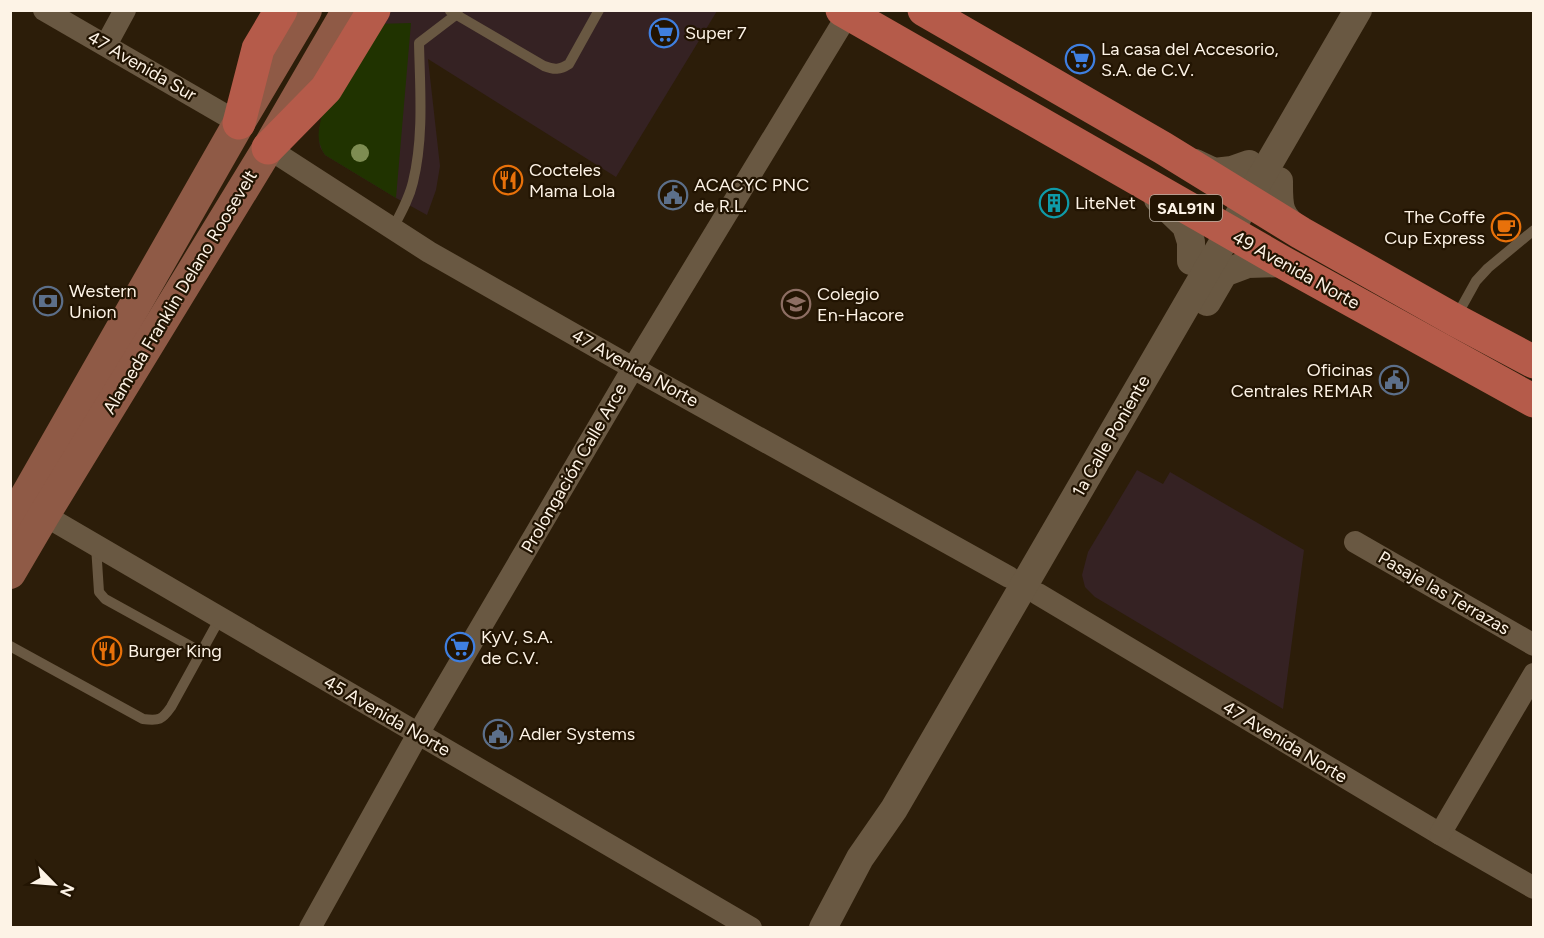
<svg xmlns="http://www.w3.org/2000/svg" width="1544" height="938" font-family="Figtree,sans-serif">
<rect width="100%" height="100%" fill="#2c1d09"/>
<g fill="#352223">
<path d="M383,11H717L616,177L428,59L440,166L436,190L427,215L396,198L325,155L320,147L319,140V128Z"/>
<path d="M1137,470L1163,484L1170,472L1304,550L1283,709L1095,597L1085,587L1082,575L1088,552Z"/>
</g>
<path fill="#203300" d="M411,23L396,198L325,155C316,141 318,131 322,115L375,24Z"/>
<g fill="none" stroke-linecap="round" stroke-linejoin="round">
<g stroke="#695842" stroke-width="10">
<path d="M450,11L544,66C554,70 560,70 569,64L599,10"/>
<path d="M393,228C401,213 409,199 413,182C424,137 420,88 419,43L457,14L458,10"/>
<path d="M1456,317L1476,281L1488,268L1534,230"/>
<path d="M96,546L99,592L105,599L201,652"/>
<path d="M10,646L143,719C159,721 162,720 171,707L220,618"/>
</g>
<g stroke="#695842" stroke-width="22">
<path d="M44,10L239,123"/>
<path d="M106,45L125,10"/>
<path d="M268,148L429,252L633,368L1009,577"/>
<path d="M32,508L751,928"/>
<path d="M1355,542L1534,645"/>
<path d="M1038,594L1440,834L1534,888"/>
<path d="M1440,834L1534,674"/>
<path d="M310,928L418,734L633,368L848,14"/>
</g>
<g stroke="#695842" stroke-width="28">
<path d="M1195,163L1214,172L1232,170L1249,164"/>
<path d="M1279,181C1279,206 1278,215 1299,231"/>
<path d="M1158,199L1186,226L1191,242V261"/>
<path d="M1207,302L1224,273L1248,264L1284,263"/>
<path d="M823,928L860,858L894,809L1358,10"/>
</g>
<g stroke="#8f5a46" stroke-width="32">
<path d="M10,524L239,123L306,10"/>
<path d="M10,573L44,515L268,148L348,10"/>
</g>
<g stroke="#b55b4a" stroke-width="33">
<path d="M842,10L1284,263L1534,401"/>
<path d="M924,10L1163,148L1301,233L1455,320L1534,362"/>
<path d="M239,123L258,49L281,10"/>
<path d="M268,148L326,89L374,10"/>
</g>
</g>
<circle fill="#7e8d52" cx="360" cy="153" r="9"/>
<defs>
<g id="supermarket-ring" transform="scale(1.5)"><circle r="9.5" fill="#221402" stroke="#3f7fe0" stroke-width="1.5"/><path d="M-6-5.5h2.5l.6 2H6L4.5 2H-2.5L-4.4-4H-6ZM-1.5 3.2a1.3 1.3 0 1 0 .1 0ZM3 3.2a1.3 1.3 0 1 0 .1 0Z" fill="#3f7fe0"/></g>
<g id="restaurant-ring" transform="scale(1.5)"><circle r="9.5" fill="#221402" stroke="#e8710a" stroke-width="1.5"/><path d="M-5-6h1v4h1v-4h1v4h1v-4h1v5L-1.5 .5V6h-2V.5L-5-1ZM5-6V6H3V1.5H1.5Q1.5-4 5-6Z" fill="#e8710a"/></g>
<g id="civic-ring" transform="scale(1.5)"><circle r="9.5" fill="#221402" stroke="#5c6f8a" stroke-width="1.5"/><path d="M-.6-6.5H3V-4.5H.6V-3L4-1V1h2V6H-6V1h2V-1L-.6-3ZM-1.2 2.5V6h2.4V2.5Z" fill="#5c6f8a"/></g>
<g id="building-ring" transform="scale(1.5)"><circle r="9.5" fill="#221402" stroke="#0f9aa8" stroke-width="1.5"/><path d="M-4-6H4V6H1V3H-1V6H-4ZM-2.5-4.3h1.7v1.8h-1.7ZM.8-4.3h1.7v1.8H.8ZM-2.5-1h1.7V.8h-1.7ZM.8-1h1.7V.8H.8Z" fill="#0f9aa8"/></g>
<g id="cafe-ring" transform="scale(1.5)"><circle r="9.5" fill="#221402" stroke="#e8710a" stroke-width="1.5"/><path d="M-5.5-4.5H6V0H3Q3 3.5 0 3.5H-2.5Q-5.5 3.5-5.5 0ZM3-3.2v2h1.7v-2ZM-6 4.5H4V6H-6Z" fill="#e8710a"/></g>
<g id="bank-ring" transform="scale(1.5)"><circle r="9.5" fill="#221402" stroke="#5c6f8a" stroke-width="1.5"/><path d="M-6-4H6V4H-6ZM0-2.3a2.3 2.3 0 1 0 0 4.6a2.3 2.3 0 1 0 0-4.6Z" fill="#5c6f8a"/></g>
<g id="school-ring" transform="scale(1.5)"><circle r="9.5" fill="#221402" stroke="#8d6e63" stroke-width="1.5"/><path d="M0-5L7-2L0 1L-7-2ZM-4 1L0 2.5L4 1V4Q0 6-4 4Z" fill="#8d6e63"/></g>
</defs>
<g fill-rule="evenodd">
<use href="#supermarket-ring" x="664" y="33"/>
<use href="#supermarket-ring" x="1080" y="59"/>
<use href="#restaurant-ring" x="508" y="180"/>
<use href="#civic-ring" x="673" y="195"/>
<use href="#building-ring" x="1054" y="203"/>
<use href="#cafe-ring" x="1506" y="227"/>
<use href="#bank-ring" x="48" y="301"/>
<use href="#school-ring" x="796" y="304"/>
<use href="#civic-ring" x="1394" y="380"/>
<use href="#supermarket-ring" x="460" y="647"/>
<use href="#restaurant-ring" x="107" y="651"/>
<use href="#civic-ring" x="498" y="734"/>
</g>
<g text-anchor="middle" dominant-baseline="central" stroke-width="4.5" stroke-linejoin="round" paint-order="stroke">
<rect fill="#221402" stroke="#bbb0a2" stroke-width="1.5" x="1150" y="195" width="72" height="26" rx="4.5"/>
<g font-size="16" font-weight="bold" fill="#fdf3e6">
<text x="1186" y="208">SAL91N</text>
</g>
<g font-size="18" fill="#fdf3e6" stroke="#221402" text-anchor="start">
<text x="685" y="33">Super 7</text>
<text x="1101" y="49">La casa del Accesorio,<tspan x="1101" dy="21">S.A. de C.V.</tspan></text>
<text x="529" y="170">Cocteles<tspan x="529" dy="21">Mama Lola</tspan></text>
<text x="694" y="185">ACACYC PNC<tspan x="694" dy="21">de R.L.</tspan></text>
<text x="1075" y="203">LiteNet</text>
<text x="1485" y="217" text-anchor="end">The Coffe<tspan x="1485" dy="21">Cup Express</tspan></text>
<text x="69" y="291">Western<tspan x="69" dy="21">Union</tspan></text>
<text x="817" y="294">Colegio<tspan x="817" dy="21">En-Hacore</tspan></text>
<text x="1373" y="370" text-anchor="end">Oficinas<tspan x="1373" dy="21">Centrales REMAR</tspan></text>
<text x="481" y="637">KyV, S.A.<tspan x="481" dy="21">de C.V.</tspan></text>
<text x="128" y="651">Burger King</text>
<text x="519" y="734">Adler Systems</text>
</g>
<g font-size="18" fill="#fdf3e6" stroke="#221402">
<text transform="translate(142 66) rotate(30)">47 Avenida Sur</text>
<text transform="translate(1296 270) rotate(29)">49 Avenida Norte</text>
<text transform="translate(180 292) rotate(-59)">Alameda Franklin Delano Roosevelt</text>
<text transform="translate(635 368) rotate(29)">47 Avenida Norte</text>
<text transform="translate(1111 436) rotate(-60)">1a Calle Poniente</text>
<text transform="translate(574 468) rotate(-60)">Prolongación Calle Arce</text>
<text transform="translate(1444 593) rotate(30)">Pasaje las Terrazas</text>
<text transform="translate(387 716) rotate(30)">45 Avenida Norte</text>
<text transform="translate(1285 742) rotate(31)">47 Avenida Norte</text>
</g>
</g>
<rect width="1544" height="938" fill="none" stroke="#fdf3e6" stroke-width="24"/>
<g transform="translate(54 884) rotate(115)" stroke="#221402" stroke-width="4.5" paint-order="stroke">
<path d="M0-4.5L10 22L0 15L-10 22Z" fill="#fdf3e6"/>
<text y="-9" font-size="16" font-weight="bold" text-anchor="middle" fill="#fdf3e6">N</text>
</g>
</svg>
